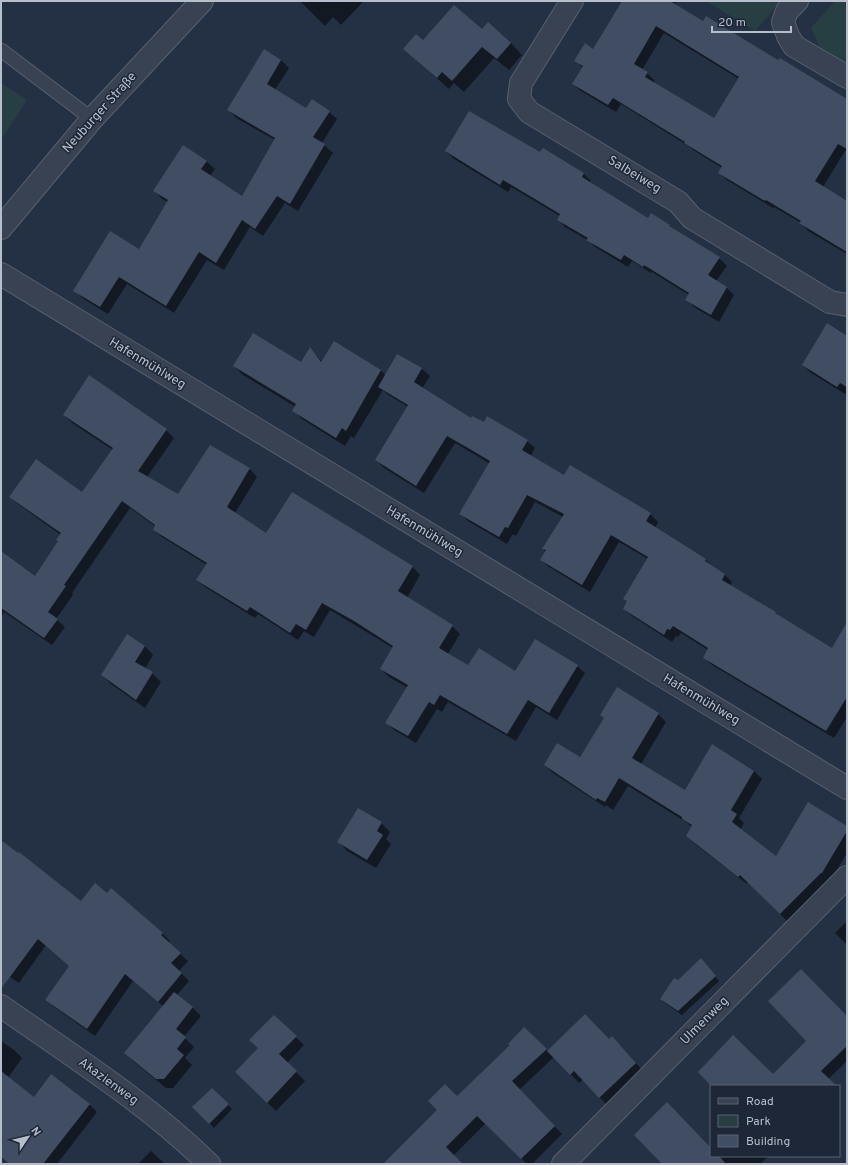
<svg xmlns="http://www.w3.org/2000/svg" width="848" height="1165" font-family="Overpass,sans-serif">
<rect width="100%" height="100%" fill="#243043"/>
<g fill="#273f43">
<path d="M706,1H781L755,31Z"/>
<path d="M835,1H847V65L820,48L811,28Z"/>
<path d="M1,83L27,100L1,140Z"/>
</g>
<g fill="#0007" fill-rule="evenodd">
<path d="M300,1H364L341,25L333,17L325,26Z"/>
<path d="M623,1H677L674,5L703,22L847,101V152L845,151L823,187L847,202V254L808,231L801,223L774,207L773,208L727,180L719,172L722,168L693,150L690,147L621,104L616,112L581,91L573,84L583,68L576,61L594,50ZM664,33L739,79L714,119L654,83L655,81L647,73L642,70Z"/>
<path d="M482,30L511,43L522,55L509,70L494,58L464,92L454,83L449,89L404,49L423,41Z"/>
<path d="M281,60L289,68L275,90L307,110L329,112L337,119L322,143L333,153L298,211L285,203L263,236L250,227L224,270L207,260L174,313L127,284L108,314L82,298L75,290L139,250L168,202L162,199L155,191L183,146L207,162L215,169L210,176L243,198L275,140L236,118L229,110Z"/>
<path d="M446,151L540,154L584,174L591,181L590,183L648,219L669,226L673,230L719,258L727,266L716,281L727,288L734,295L719,322L694,307L687,300L689,295L652,272L651,273L632,261L628,267L595,247L589,241L565,227L558,219L560,216L511,187L508,192L454,159Z"/>
<path d="M847,337V392L845,394L811,373L803,365Z"/>
<path d="M334,343L381,371L386,375L398,355L422,369L430,376L422,389L471,419L527,441L535,448L530,457L564,476L650,514L658,522L655,528L706,560L714,568L725,575L732,582L730,586L775,612L781,619L832,649L847,647V717L834,738L712,665L704,658L708,650L681,633L678,637L676,636L672,642L632,616L624,609L648,559L619,542L590,592L549,567L541,560L546,552L543,549L563,517L535,502L516,536L513,534L507,544L468,521L460,513L490,464L477,456L455,443L424,493L384,468L376,460L408,407L387,394L383,390L354,438L351,436L345,446L302,419L293,410L296,407L243,375L234,366L301,363L310,348L322,362Z"/>
<path d="M89,376L166,430L174,438L147,477L178,496L210,446L250,469L257,477L235,513L266,535L292,493L413,567L420,575L407,598L452,626L460,634L448,654L468,667L515,673L577,666L585,673L557,720L536,707L516,741L448,702L442,712L437,709L416,743L394,730L386,722L408,688L389,677L381,669L393,648L330,610L314,637L304,631L298,640L258,614L255,618L205,587L197,580L207,565L162,537L154,530L156,527L130,508L72,593L73,595L56,619L65,627L52,645L4,612L1,618V553L35,577L59,541L61,535L18,504L10,497L82,493L113,450L72,423L64,415Z"/>
<path d="M145,646L153,655L145,669L152,673L161,682L145,708L111,684L102,675Z"/>
<path d="M617,689L658,714L666,722L641,764L685,791L712,746L754,771L762,779L739,818L744,823L740,830L776,858L847,827V853L832,878L788,922L748,882L747,884L695,844L687,836L692,827L686,822L628,786L613,810L606,805L605,807L553,773L545,765L580,758L605,718Z"/>
<path d="M381,823L390,832L386,839L391,844L376,868L347,851L339,842Z"/>
<path d="M1,841L82,902L162,933L170,941L168,943L188,961L179,971L189,981L177,995L193,1008L201,1016L184,1037L194,1047L185,1058L192,1065L173,1088H166L134,1062L125,1053L163,1006L133,981L95,1036L54,1007L46,1000L70,966L46,945L19,983L1,971Z"/>
<path d="M847,921V945L835,933Z"/>
<path d="M705,964L719,981L682,1015L665,1003L661,999L678,981Z"/>
<path d="M847,1013V1061L821,1086H713L773,1076Z"/>
<path d="M274,1016L304,1045L287,1063L305,1081L276,1111L236,1072L259,1049Z"/>
<path d="M524,1028L548,1051L609,1040L621,1046L644,1072L608,1106L583,1080L579,1083L554,1057L519,1090L562,1134L532,1164H527L486,1123L453,1156L462,1164H384L457,1098L511,1045Z"/>
<path d="M1,1041L14,1050L22,1058L8,1078L34,1098L89,1104L97,1112L57,1164H9L1,1158Z"/>
<path d="M212,1089L232,1109L214,1128L193,1107Z"/>
<path d="M711,1144V1156H769L760,1164H663L708,1147Z"/>
<path d="M151,1151L165,1164H138Z"/>
</g>
<g fill="#404d63" fill-rule="evenodd">
<path d="M622,1H670L703,21L706,16L778,60L780,58L847,99V149L838,144L815,181L847,201V252L799,223L801,221L766,200L765,201L718,173L722,166L684,143L685,142L613,98L608,105L572,84L583,66L574,61L585,43L593,49ZM656,26L739,77L714,118L645,77L648,72L634,64Z"/>
<path d="M454,5L482,29L488,22L511,43L497,59L482,47L452,81L442,72L437,78L403,49L416,34L423,40Z"/>
<path d="M264,49L281,60L267,84L306,108L312,99L330,111L313,137L325,144L290,204L277,196L255,229L242,220L216,263L199,252L166,306L119,277L100,307L73,291L110,231L139,249L168,200L153,191L183,145L207,161L201,169L242,196L275,138L227,110Z"/>
<path d="M469,111L540,152L543,148L584,173L582,177L648,218L651,213L670,225L669,226L720,257L708,275L727,287L711,315L685,300L689,293L644,265L643,267L624,255L621,260L586,240L588,238L557,220L560,214L503,180L500,185L445,151Z"/>
<path d="M827,323L847,336V387L840,383L837,387L802,365Z"/>
<path d="M253,333L301,362L310,347L321,362L334,341L381,370L346,431L342,428L336,438L292,411L296,404L233,366Z"/>
<path d="M397,354L422,368L414,382L471,418L472,416L484,422L487,416L528,440L522,450L564,475L570,465L651,513L646,521L706,559L705,561L725,574L722,580L776,612L775,613L832,648L847,622V697L826,731L703,658L708,648L673,626L670,630L667,629L664,635L623,609L627,601L623,599L648,557L611,535L582,585L540,560L546,550L542,549L564,514L527,495L508,528L505,527L499,537L459,514L490,461L468,448L447,436L416,486L375,460L408,405L378,387Z"/>
<path d="M89,375L167,429L138,471L178,494L210,445L250,468L227,507L266,533L292,492L413,566L398,591L453,625L439,648L468,665L479,648L515,671L535,639L578,665L549,713L528,700L507,734L440,695L434,705L429,702L408,736L385,723L408,685L380,669L393,646L354,621L322,603L306,630L296,624L290,633L250,607L247,611L196,580L207,563L153,530L155,525L122,501L64,585L66,586L48,612L58,619L44,638L1,608V551L35,576L58,541L56,540L61,533L9,497L36,459L82,492L113,448L63,415Z"/>
<path d="M127,634L145,646L135,662L153,672L136,700L101,675Z"/>
<path d="M617,687L659,713L632,758L685,790L712,744L754,771L731,810L737,814L732,822L776,856L808,802L847,826V831L822,873H821L780,914L740,875L738,877L686,836L692,825L682,819V817L619,778L605,802L597,798L596,800L544,765L557,743L580,757L604,718L600,715Z"/>
<path d="M358,808L382,822L377,831L383,835L367,860L337,842Z"/>
<path d="M1,840L18,853L19,852L81,901L95,883L107,893L111,888L163,933L161,935L181,953L171,963L182,973L158,1002L125,974L87,1029L45,1000L69,966L38,939L1,989Z"/>
<path d="M701,958L716,976L678,1011L660,999L674,978L678,980Z"/>
<path d="M801,969L847,1016V1046L821,1071L837,1086H711L698,1072L733,1035L773,1074L806,1041L768,1001Z"/>
<path d="M174,992L193,1007L176,1029L186,1037L177,1049L184,1055L164,1079H156L124,1053Z"/>
<path d="M585,1014L609,1039L612,1036L636,1063L599,1098L574,1071L570,1075L547,1051Z"/>
<path d="M274,1015L297,1036L279,1054L297,1071L267,1103L235,1072L258,1048L249,1040Z"/>
<path d="M524,1027L547,1049L512,1081L555,1126L521,1159L477,1116L446,1147L463,1164H383L437,1110L428,1101L445,1084L457,1096L510,1045L508,1044Z"/>
<path d="M1,1071L34,1097L51,1074L90,1104L43,1164H9L1,1157Z"/>
<path d="M212,1088L229,1104L209,1124L192,1107Z"/>
<path d="M667,1102L711,1148V1156H719L726,1164H662L634,1135Z"/>
</g>
<g fill="none" stroke-linecap="round" stroke-linejoin="round">
<g stroke="#57606f" stroke-width="15">
<path id="service" d="M1,50L92,119"/>
</g>
<g stroke="#57606f" stroke-width="24">
<g id="minor">
<path d="M572,1L521,83L519,99L529,112L678,202L692,218L830,302L847,305"/>
<path d="M797,1L787,11L783,22L788,36L794,46L847,77"/>
<path d="M1,274L847,788"/>
<path d="M1,1006C72,1056 147,1103 209,1164"/>
<path d="M563,1164L847,877"/>
</g>
</g>
<g stroke="#57606f" stroke-width="24">
<path id="tertiary" d="M1,228L92,119L202,1"/>
</g>
<use href="#service" stroke="#394252" stroke-width="13"/>
<use href="#minor" stroke="#394252" stroke-width="22"/>
<use href="#tertiary" stroke="#394252" stroke-width="22"/>
</g>
<g text-anchor="middle" dominant-baseline="central" stroke-width="3" stroke-linejoin="round" paint-order="stroke">
<g font-size="13" fill="#b6becc" stroke="#1e2737">
<text transform="translate(100 113) rotate(-48)">Neuburger Straße</text>
<text transform="translate(634 175) rotate(31)">Salbeiweg</text>
<text transform="translate(147 364) rotate(31)">Hafenmühlweg</text>
<text transform="translate(424 532) rotate(31)">Hafenmühlweg</text>
<text transform="translate(701 700) rotate(31)">Hafenmühlweg</text>
<text transform="translate(705 1021) rotate(-45)">Ulmenweg</text>
<text transform="translate(108 1082) rotate(36)">Akazienweg</text>
</g>
</g>
<rect width="848" height="1165" fill="none" stroke="#b6becc" stroke-width="4"/>
<rect x="710" y="1085" width="130" height="72" fill="#1e2737" stroke="#5b6373"/>
<rect x="718" y="1098" width="20" height="6" fill="#394252" stroke="#5b6373"/>
<text x="746" y="1105" font-size="12" fill="#b6becc">Road</text>
<rect x="718" y="1115" width="20" height="12" fill="#273f43" stroke="#5b6373"/>
<text x="746" y="1125" font-size="12" fill="#b6becc">Park</text>
<rect x="718" y="1135" width="20" height="12" fill="#404d63" stroke="#5b6373"/>
<text x="746" y="1145" font-size="12" fill="#b6becc">Building</text>
<g transform="translate(28 1137) rotate(55)" stroke="#1e2737" stroke-width="3" paint-order="stroke">
<path d="M0-3L7 15L0 10L-7 15Z" fill="#b6becc"/>
<text y="-6" font-size="11" font-weight="bold" text-anchor="middle" fill="#b6becc">N</text>
</g>
<path d="M712 26v6h79v-6" fill="none" stroke="#b6becc" stroke-width="2"/>
<text x="718" y="26" font-size="12" fill="#b6becc" stroke="#1e2737" stroke-width="3" paint-order="stroke">20 m</text>
</svg>
